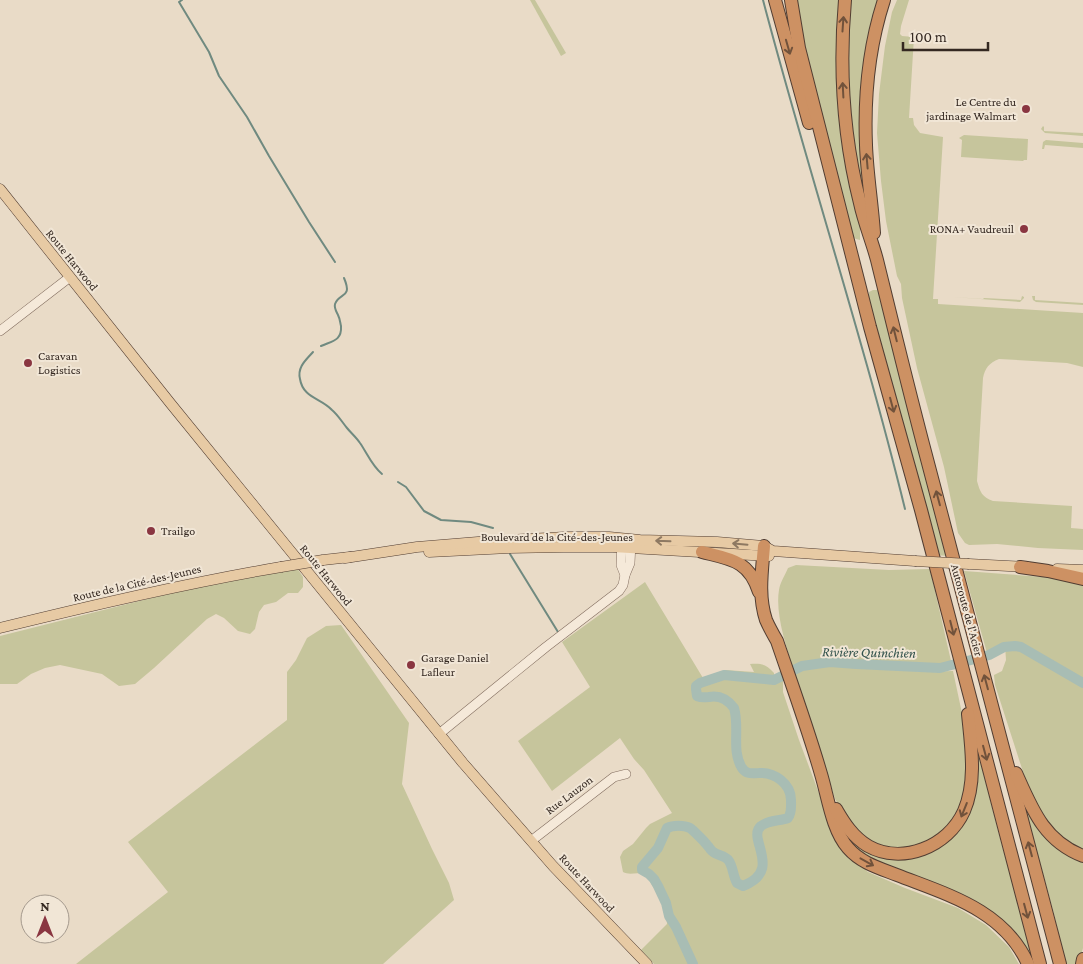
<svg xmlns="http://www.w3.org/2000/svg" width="1083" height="964" font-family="'Crimson Pro',serif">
<rect width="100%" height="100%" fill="#e9dbc7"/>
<g fill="#c6c59c">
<path d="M530,0H535L566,53L561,56Z"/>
<path d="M795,0H839C837,39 835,79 839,119C843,155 853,191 860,227V240L856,239L853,237L805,55Z"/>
<path d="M850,0H880L873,25L868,203L861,185L850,116L847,49Z"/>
<path d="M897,0H909L901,26L900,34L902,36L914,37L909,118H913L914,125L920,133L943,137L933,299H938V304L1083,313V367L1067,363L999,359C989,363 985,368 983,378L977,481C980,492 982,497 993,501L1072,506L1071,528L1083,529V550L1038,548L997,544L969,545L965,543L958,533L944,467L917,368L902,298L901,284L897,276L886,221L881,181L877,133L879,94L885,46L892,12Z"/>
<path d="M1043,126L1044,127V131L1083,133V136L1045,133L1041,129Z"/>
<path d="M964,135L1028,139L1027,160H1024L1023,161L961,157L962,140L959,138Z"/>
<path d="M1046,140L1083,143V148L1045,145L1044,149H1042L1043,142Z"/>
<path d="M873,290H877L878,291L882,306L948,556L936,555L869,301V292Z"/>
<path d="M1022,296L1024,297V298L1020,302L953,297L983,299L984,298L1021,300Z"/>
<path d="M1032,296H1035V300L1083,303V305L1036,302L1033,300Z"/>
<path d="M796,565L889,570L930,569L951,661L942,664H922L917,672L953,671L963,718L967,749V777L962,800L954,821L930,842L896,850L865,839L844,814L835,799L795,673L804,668H822L818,662L793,668C786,646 775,613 779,590C780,583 785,575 788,568Z"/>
<path d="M297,568L303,577V587L298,593H288L276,602L264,605L259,612L255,629L250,634L238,631L224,618L216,614L207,619L154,668L135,684L119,686L102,674L60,665L45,668L31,674L17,684H0V636L179,591Z"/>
<path d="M964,571L1083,580V852L1051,829L1036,803L1025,778L995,685L994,675L1002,671L1006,660L1005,645L994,649L987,653Z"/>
<path d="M645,582L703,678L725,670L754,672L750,664C761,663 766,664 774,673V682L783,679V692L799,740L826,812L853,859L868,872L905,888L958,908L986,925L1009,947L1019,964H654L641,950L667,924C667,909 661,897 652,885C650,882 648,878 645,875C638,871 630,876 623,872L620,857L623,851L633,844L646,828L650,824L672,813L644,770L634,759L620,738L552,791L518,741L590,687L562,642Z"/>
<path d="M341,625L409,723L402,784L432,849L449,883L454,900L383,964H76L168,892L128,842L287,720V672L296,660L307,638L326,626Z"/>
<path d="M977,749L1001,842L1035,964L1010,932L872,861L850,845L842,826L885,857L953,835Z"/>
<path d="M1027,804L1083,861V948L1079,964H1066L1053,910L1026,811Z"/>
</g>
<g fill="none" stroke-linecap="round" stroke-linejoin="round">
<g stroke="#708a80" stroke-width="2">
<path d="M182,0L179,2L209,52L219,76L247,117L269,156L309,222L335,262"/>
<path d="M763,0C808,171 863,338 905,509"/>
<path d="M321,346C332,341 342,341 341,326C340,322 340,319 338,315C336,311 334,308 335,304C339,292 353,299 344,278"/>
<path d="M313,352C306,360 297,367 300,379C303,398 321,398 332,410C338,415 342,422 347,428C351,433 356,437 360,443C367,453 372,466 382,474"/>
<path d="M398,482L406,487L424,511L441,520L471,522L493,528"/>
<path d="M510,554L558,632"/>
</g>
<path stroke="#a8bdb4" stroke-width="10" d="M693,964L676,927L669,916L666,903L658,886L654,879L649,874L642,870V867L658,848L667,828C673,825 684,825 690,828C693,830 705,842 707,845C710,848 709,848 712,851C717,856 725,855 729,861C733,867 733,876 737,883L743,886C784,870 746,838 761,826C768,820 780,821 788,818C792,813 791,806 791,800C791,784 775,772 759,773C752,773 747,775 742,768C731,751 740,727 734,708C728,700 720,695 709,697C704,697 702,698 697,696L696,689V686L700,683L724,675L774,680L802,666L830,662L856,664L940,668L971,660L989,655L1004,647L1015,646L1021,647L1083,683"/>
<g stroke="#826d5f" stroke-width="10">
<g id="minor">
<path d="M0,331L70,277"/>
<path d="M622,541L621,565L625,575"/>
<path d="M439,734L546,647L619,591L623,585L625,575L630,563L631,542"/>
<path d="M531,841L601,787L614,777L626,774"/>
</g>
</g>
<g stroke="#513d32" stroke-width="11">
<g id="major">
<path d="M0,189L171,404L463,763L553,866L647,964"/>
<path d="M429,552L509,548L563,547H613L769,556"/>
<path d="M345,558L417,547L490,541L566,537H609L640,540L717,542L764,546L773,551L915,561"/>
<path d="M323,560L350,557"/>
<path d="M969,564L1027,567"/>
<path d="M1057,569L1083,570"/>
<path d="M0,628C93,605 186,583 281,567"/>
</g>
</g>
<g stroke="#513d32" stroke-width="14">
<g id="highway">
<path d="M775,0L809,123"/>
<path d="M791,0L799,48L870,327L921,510L1040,964"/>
<path d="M845,0C839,68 843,136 860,203C864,222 872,241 877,260C892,321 907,383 923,444C969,617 1015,790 1060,964"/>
<path d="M874,233C872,203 867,174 866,145C864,96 869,46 884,0"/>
<path d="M764,546C762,571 758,596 766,620C769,627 773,634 777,641C792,685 808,729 821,774C828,797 832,830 848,848C861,863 879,868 897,875C948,895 1004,910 1028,964"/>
<path d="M702,552C730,559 749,560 759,592"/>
<path d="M1020,567L1048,571L1083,579"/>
<path d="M1016,773C1032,809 1044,841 1083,856"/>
<path d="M836,809C844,823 853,837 868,846C902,865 948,847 964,811C977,781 971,745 968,714"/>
<path d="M1082,964L1083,959"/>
</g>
</g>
<use href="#minor" stroke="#f5e9d9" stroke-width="9"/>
<use href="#major" stroke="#e7caa4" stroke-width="10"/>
<use href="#highway" stroke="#cd9163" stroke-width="12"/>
<g stroke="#513d32" stroke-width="11" stroke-linecap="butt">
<g id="major-bridge">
<path d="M915,561L969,564"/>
<path d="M281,567L323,560"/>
</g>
</g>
<use href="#major-bridge" stroke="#e7caa4" stroke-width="10"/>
</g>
<defs><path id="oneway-shaft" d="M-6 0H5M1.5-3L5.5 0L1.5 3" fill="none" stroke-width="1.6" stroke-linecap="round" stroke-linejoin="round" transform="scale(1.25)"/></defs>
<g stroke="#71523b">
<use href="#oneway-shaft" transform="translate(843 24) rotate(-86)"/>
<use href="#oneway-shaft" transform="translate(788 47) rotate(74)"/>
<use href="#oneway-shaft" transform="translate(843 90) rotate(-93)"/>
<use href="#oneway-shaft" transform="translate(867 161) rotate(-95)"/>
<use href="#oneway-shaft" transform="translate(895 334) rotate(-104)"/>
<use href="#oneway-shaft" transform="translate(892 405) rotate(75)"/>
<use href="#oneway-shaft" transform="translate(938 498) rotate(-105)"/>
<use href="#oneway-shaft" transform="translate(952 628) rotate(76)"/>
<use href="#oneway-shaft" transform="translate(986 682) rotate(-105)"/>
<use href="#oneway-shaft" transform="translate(985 753) rotate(75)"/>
<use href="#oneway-shaft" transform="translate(964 810) rotate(112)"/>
<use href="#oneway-shaft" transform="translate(1030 849) rotate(-105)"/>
<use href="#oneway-shaft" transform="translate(867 862) rotate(29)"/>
<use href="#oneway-shaft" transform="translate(1026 911) rotate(75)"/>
</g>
<g stroke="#8e7962">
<use href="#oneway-shaft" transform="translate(663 541) rotate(-178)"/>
<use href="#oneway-shaft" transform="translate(740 544) rotate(-175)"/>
</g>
<g fill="#8a3641" stroke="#f1e6d6" stroke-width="2">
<circle cx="1026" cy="109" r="5"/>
<circle cx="1024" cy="229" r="5"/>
<circle cx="28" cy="363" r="5"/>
<circle cx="151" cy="531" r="5"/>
<circle cx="411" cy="665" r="5"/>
</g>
<g text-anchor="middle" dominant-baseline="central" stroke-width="4" stroke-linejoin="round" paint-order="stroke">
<g font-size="12" fill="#342821" stroke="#f1e6d6" text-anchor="start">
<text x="1016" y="102" text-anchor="end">Le Centre du<tspan x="1016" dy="14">jardinage Walmart</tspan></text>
<text x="1014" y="229" text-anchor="end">RONA+ Vaudreuil</text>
<text x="38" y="356">Caravan<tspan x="38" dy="14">Logistics</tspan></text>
<text x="161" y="531">Trailgo</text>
<text x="421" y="658">Garage Daniel<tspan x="421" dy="14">Lafleur</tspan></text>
</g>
<g font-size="12" fill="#342821" stroke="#f1e6d6">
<text transform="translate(72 260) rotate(51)">Route Harwood</text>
<text x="557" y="537">Boulevard de la Cité-des-Jeunes</text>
<text transform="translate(326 575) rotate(51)">Route Harwood</text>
<text transform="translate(137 583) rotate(-13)">Route de la Cité-des-Jeunes</text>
<text transform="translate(967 610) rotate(75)">Autoroute de l'Acier</text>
<text transform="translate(569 795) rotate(-37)">Rue Lauzon</text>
<text transform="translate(587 883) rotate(47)">Route Harwood</text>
</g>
<g font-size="14" font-style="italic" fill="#32524c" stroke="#f1e6d6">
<text transform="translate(869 652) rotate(1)">Rivière Quinchien</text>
</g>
</g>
<g transform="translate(45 919)"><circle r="24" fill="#f1e6d6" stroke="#a59a8e"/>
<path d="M0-4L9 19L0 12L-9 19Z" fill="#8a3641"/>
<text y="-8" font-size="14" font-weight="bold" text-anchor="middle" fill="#342821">N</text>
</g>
<path d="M903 42v8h85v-8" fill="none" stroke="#342821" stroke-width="2.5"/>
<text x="910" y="42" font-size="15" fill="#342821" stroke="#f1e6d6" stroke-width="4" paint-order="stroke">100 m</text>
</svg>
